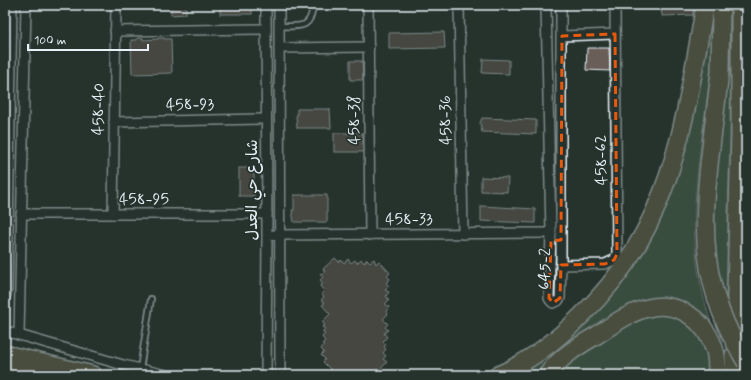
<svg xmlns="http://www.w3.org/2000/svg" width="751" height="380" font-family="Mynerve,'Playpen Sans Arabic',sans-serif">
<rect width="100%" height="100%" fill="#26332d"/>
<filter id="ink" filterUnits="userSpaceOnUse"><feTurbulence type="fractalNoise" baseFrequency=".025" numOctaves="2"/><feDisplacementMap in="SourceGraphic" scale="8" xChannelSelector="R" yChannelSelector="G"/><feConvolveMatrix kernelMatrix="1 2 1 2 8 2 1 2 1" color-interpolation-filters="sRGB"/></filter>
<g filter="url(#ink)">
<g fill="#516d55" stroke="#9cafa6">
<path d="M710,5H716C715,22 714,40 712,57C706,119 692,181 695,244C697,272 703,299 712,325L705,317L657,301L541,375H509L636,260Z"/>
<path d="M727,5H731L730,129L726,298C705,240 717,180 722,120C725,82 725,43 727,5Z"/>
<path d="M746,204V375H742Z"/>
<path d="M659,311L686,320L706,343L712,375H554L560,367L616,328Z"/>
</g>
<g fill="#6b5f58" stroke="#e8f1f8">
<path d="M171,5H186V14L171,15Z"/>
<rect x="220" y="5" width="32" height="9"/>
<path d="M661,5H693V15L662,16Z"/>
<path d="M444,32L445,48L389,49V33Z"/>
<path d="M137,38H143V40L158,39V38H164V39H171L172,73L132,74L131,40H137Z"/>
<path d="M587,48H609L610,71L586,70Z"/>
<path d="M483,59L509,60V74L482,73Z"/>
<path d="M350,61H362L363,80H350Z"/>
<path d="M297,109H330L331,128H297L296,116H297Z"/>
<path d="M482,118L536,120V134L482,132L480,123Z"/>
<rect x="334" y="133" width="29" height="19"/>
<rect x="239" y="168" width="15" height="28"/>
<path d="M481,177L508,178L507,192L481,191Z"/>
<path d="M294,195H327V222H294L292,210H294Z"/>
<path d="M481,206L535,209V223L481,221Z"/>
<path d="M335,258L339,262L341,260L344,263L348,259L351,263L355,260L357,263L361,259L364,263L367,259L370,262L374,259L376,264L379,261L390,273L387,276L390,279L386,283L389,286L385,290L389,292L386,296L389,300L385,304L389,307L386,311L388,314L383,319L388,324L385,327L388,330L384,333L387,337L383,341L386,344L384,347L386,349L383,353L386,356L383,359L387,362L375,375L371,371L368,374L364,370L361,373L358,370L354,373L351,370L348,374L345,371L342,374L339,372L336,375L323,362L325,359L321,355L324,352L321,349L324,345L322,344L325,341L322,337L325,334L322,332L325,329L322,327L325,325L322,322L330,314L322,305L325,303L321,300L324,297L321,294L324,291L320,286L323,283L320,280L323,277L320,274L325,272L323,269Z"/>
</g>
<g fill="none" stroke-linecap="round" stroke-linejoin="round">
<g stroke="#e8f1f8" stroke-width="8">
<g id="lane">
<path d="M279,26C300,26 311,30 313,5"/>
<path d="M140,369L151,299"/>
</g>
</g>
<g stroke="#e8f1f8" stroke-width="12">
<g id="street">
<path d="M266,5L267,235L266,375"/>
<path d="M279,5L280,375"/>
<path d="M368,5L370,235"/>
<path d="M459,5L463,234"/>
<path d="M546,5L551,233L549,298L550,300L553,303L558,301L560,298L561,265V5"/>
<path d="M115,31L266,29"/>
<path d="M562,36L615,34"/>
<path d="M279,48L369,47"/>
<path d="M114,122L266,119"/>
<path d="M21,214H267"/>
<path d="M113,214L116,5"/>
<path d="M274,235L551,233"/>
<path d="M561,265L605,264L614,260L617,254L615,5"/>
<path d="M5,297L7,290L12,5"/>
<path d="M5,331L123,365L166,375"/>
<path d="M19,335L26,5"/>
</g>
</g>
<g stroke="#e8f1f8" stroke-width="20">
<g id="highway">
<path d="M711,147L720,72L721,5"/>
<path d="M735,330L740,134V5"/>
<path d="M5,354L93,375"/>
<path d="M5,368L35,375"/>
<path d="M498,375C529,362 557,340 581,316C616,282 645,239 662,193C685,134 694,67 705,5"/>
<path d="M547,375C560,357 578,346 597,335C612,325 630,312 648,308C679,300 706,321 715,351C717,358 717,367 717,375"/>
<path d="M734,375V355"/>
</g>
</g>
<use href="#lane" stroke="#26332d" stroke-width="4.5"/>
<use href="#street" stroke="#26332d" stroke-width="9"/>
<use href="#highway" stroke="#726e52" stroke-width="17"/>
<g stroke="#e8f1f8" stroke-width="20" stroke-linecap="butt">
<path id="highway-bridge" d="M711,147C701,232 700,287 746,362"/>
</g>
<use href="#highway-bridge" stroke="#726e52" stroke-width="17"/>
</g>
</g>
<path d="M0 0H751V380H0ZM615,34L617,254L614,260L605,264L561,265L560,298L553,303L549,298L551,241L561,240L562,36Z" fill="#26332d" fill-opacity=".55" fill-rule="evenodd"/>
<path fill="none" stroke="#e8590c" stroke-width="3" stroke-dasharray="8 5" stroke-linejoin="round" d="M615,34L617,254L614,260L605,264L561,265L560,298L553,303L549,298L551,241L561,240L562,36Z"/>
<g text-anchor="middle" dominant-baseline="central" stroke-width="3.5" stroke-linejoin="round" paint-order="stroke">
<g font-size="16" fill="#e8f1f8" stroke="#26332d">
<text transform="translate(190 105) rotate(-1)">458-93</text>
<text transform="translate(99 109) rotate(-89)">458-40</text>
<text transform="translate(354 120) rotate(-90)">458-38</text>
<text transform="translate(446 120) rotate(-91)">458-36</text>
<text transform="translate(601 160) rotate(-90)">458-62</text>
<text transform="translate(252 190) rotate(-90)">شارع حي العدل</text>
<text x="144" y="199">458-95</text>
<text x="409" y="219">458-33</text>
<text transform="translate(545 269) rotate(-88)">645-2</text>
</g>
</g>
<rect width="751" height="380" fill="none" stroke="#26332d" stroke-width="20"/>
<rect x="10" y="10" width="731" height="360" fill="none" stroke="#e8f1f8" stroke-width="1.5" filter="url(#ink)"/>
<path d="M28 44v6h120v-6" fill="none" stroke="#e8f1f8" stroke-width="2"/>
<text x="34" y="44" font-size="12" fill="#e8f1f8" stroke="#26332d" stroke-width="3" paint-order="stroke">100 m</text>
</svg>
